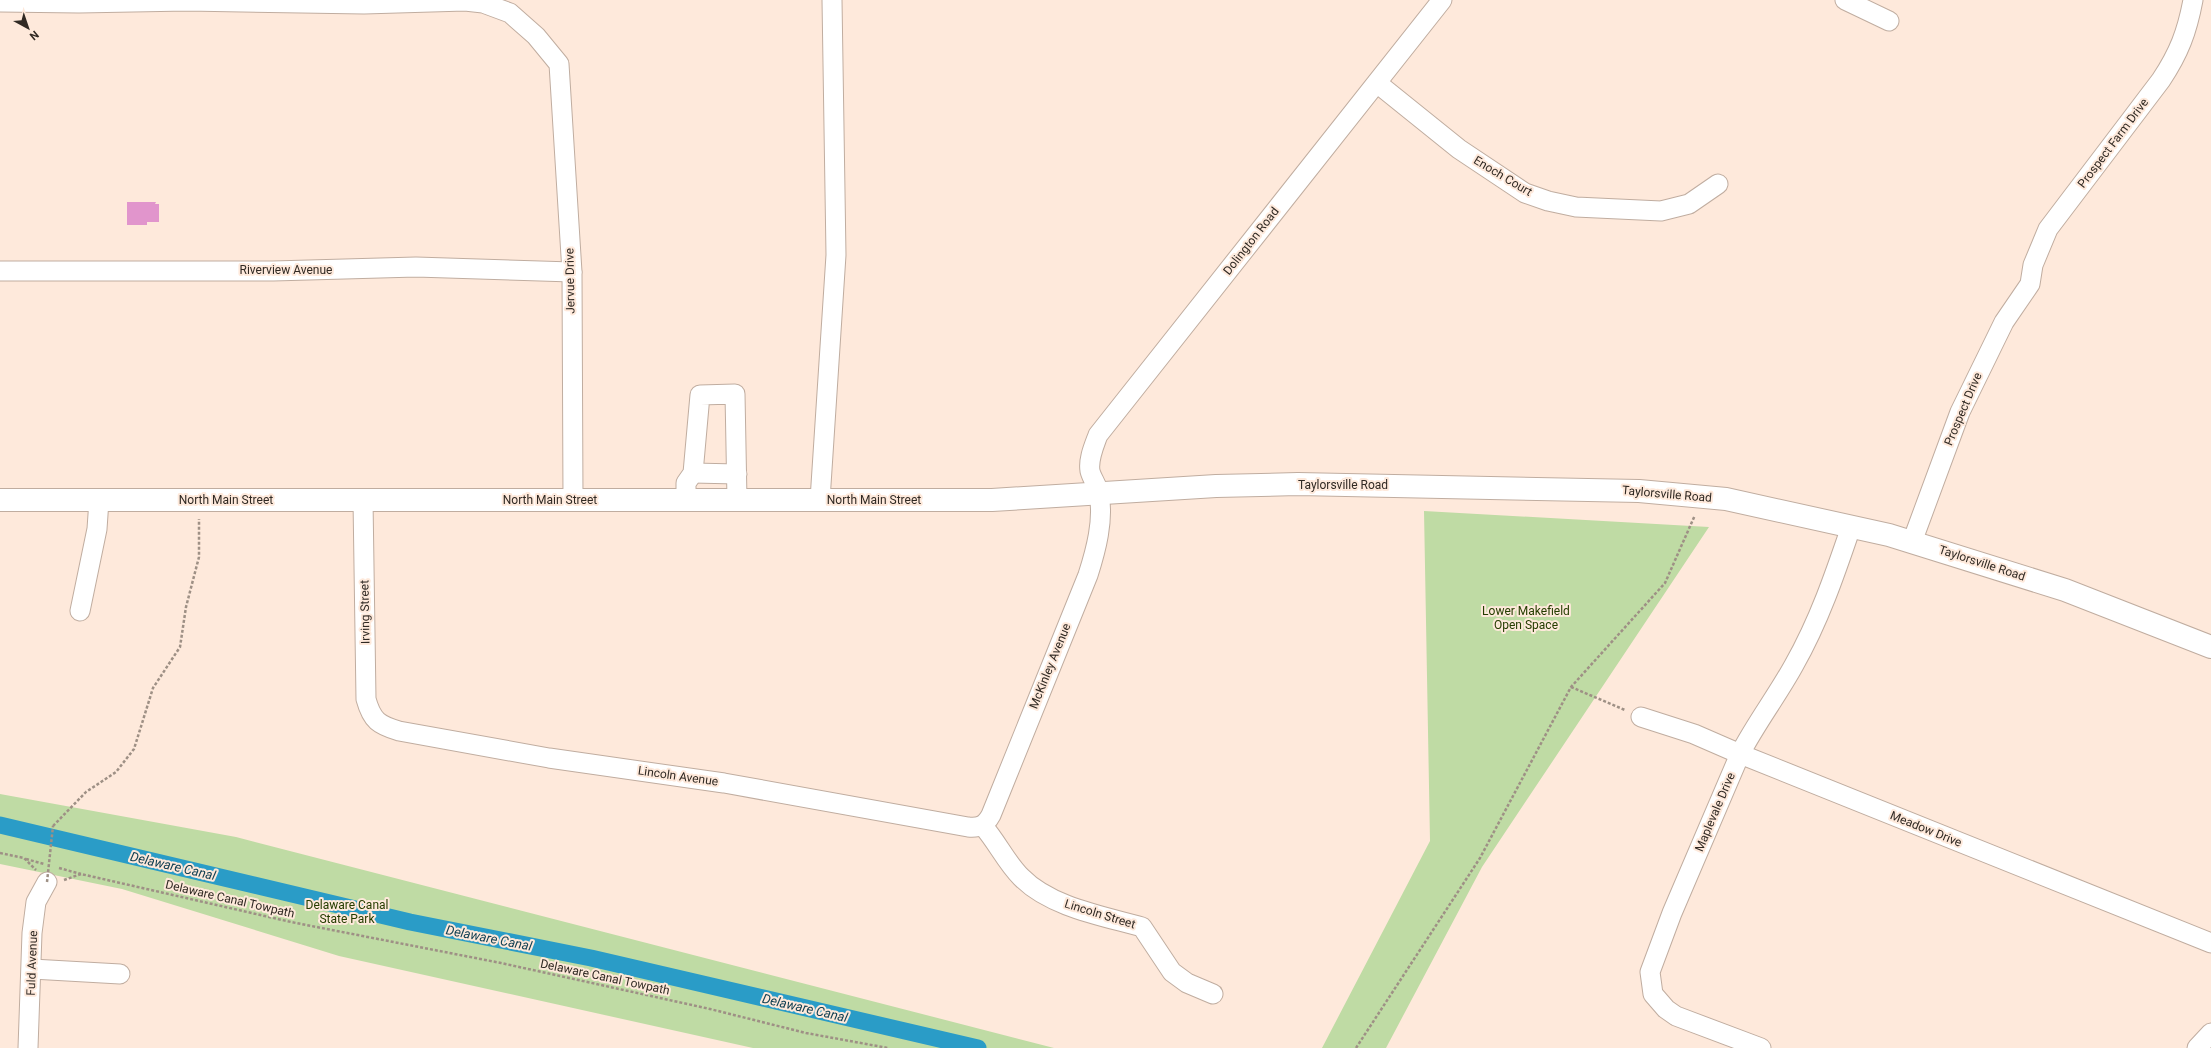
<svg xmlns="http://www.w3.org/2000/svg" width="2211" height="1048" font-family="Roboto,sans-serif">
<rect width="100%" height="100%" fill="#fee9db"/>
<g fill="#bfdba4">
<path d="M1424,511L1709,527L1482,867L1386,1048H1322L1430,841Z"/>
<path d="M0,794L236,837L1054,1048H753L339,956L122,889L0,864Z"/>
</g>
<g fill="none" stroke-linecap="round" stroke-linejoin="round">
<path stroke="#2a9cc7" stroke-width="17" d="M0,825L410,922L591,958L978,1048"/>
</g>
<path fill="#e195cc" d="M127,202H156L155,204H159V222H147V225H127Z"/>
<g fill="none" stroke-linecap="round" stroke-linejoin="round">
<g stroke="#c0ada0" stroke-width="21">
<g id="minor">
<path d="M1845,0L1889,21"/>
<path d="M0,2L79,3L187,1L364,4L465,1L483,3L510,13L536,36L559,64L572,272L573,499"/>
<path d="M1377,83L1459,149L1525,193L1548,201L1576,207L1661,211L1689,204L1718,184"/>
<path d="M0,271H273L416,267L572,272"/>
<path d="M693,473L737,474"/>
<path d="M686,499V483L693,473L700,395L735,394L737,500"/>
<path d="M363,500L366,699C372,721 379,725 399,731L549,758L724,783L968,827C979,828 985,826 991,815L1088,575C1096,550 1104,520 1099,494C1098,486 1092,479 1090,471C1088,459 1094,446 1098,435L1442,0"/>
<path d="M820,500L836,255L832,0"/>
<path d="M1912,542L1960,412L2004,322L2030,284L2033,265L2048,229L2161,80C2179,53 2187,32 2193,0"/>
<path d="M80,611L97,529L99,500"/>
<path d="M1641,717L1694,734L1740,754L2211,943"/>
<path d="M983,826C997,842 1006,862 1021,877C1050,907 1103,916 1142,927L1172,972L1187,983L1213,994"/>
<path d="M32,969L120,974"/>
<path d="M28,1048L32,933L36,902L47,882"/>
<path d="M1761,1048L1676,1016L1666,1009L1653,994L1650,972L1672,913L1740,754C1756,723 1777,696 1794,665C1819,621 1835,574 1851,527"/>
<path d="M2197,1048L2211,1033"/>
</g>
</g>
<g stroke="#c0ada0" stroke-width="24">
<path id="major" d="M0,500H992L1216,486L1298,484L1639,491L1726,499L1889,535L2065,590L2211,647"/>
</g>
<g stroke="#9e9085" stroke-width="2.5" stroke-dasharray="3 2" stroke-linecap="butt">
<path d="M1571,687L1625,710"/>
<path d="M53,826L86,792L116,772L134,749L153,688L180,647L186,607L199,557V519"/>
<path d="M0,853L24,858L36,870"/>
<path d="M26,859L44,864"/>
<path d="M59,868L81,874"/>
<path d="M64,880L81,874L291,922L501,963L710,1009L806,1033L888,1048"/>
<path d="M1356,1048L1480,858L1571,687L1665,583L1695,515"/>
</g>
<use href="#minor" stroke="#fff" stroke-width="19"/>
<use href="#major" stroke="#fff" stroke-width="22"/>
<path stroke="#9e9085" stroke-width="2.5" stroke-dasharray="3 2" stroke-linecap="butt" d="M47,882L53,826"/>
</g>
<g text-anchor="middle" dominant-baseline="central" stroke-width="4" stroke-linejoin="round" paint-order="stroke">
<g font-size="12" fill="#302923" stroke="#fee9db">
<text transform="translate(2113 143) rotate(-53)">Prospect Farm Drive</text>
<text transform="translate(1503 176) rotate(31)">Enoch Court</text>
<text transform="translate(1251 241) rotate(-52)">Dolington Road</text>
<text x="286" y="270">Riverview Avenue</text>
<text transform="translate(570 281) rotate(-91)">Jervue Drive</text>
<text transform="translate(1963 409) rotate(-67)">Prospect Drive</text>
<text x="1343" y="485">Taylorsville Road</text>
<text transform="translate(1667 494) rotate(5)">Taylorsville Road</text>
<text x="226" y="500">North Main Street</text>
<text x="550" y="500">North Main Street</text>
<text x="874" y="500">North Main Street</text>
<text transform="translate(1982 563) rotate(18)">Taylorsville Road</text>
<text transform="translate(365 612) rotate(-91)">Irving Street</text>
<text transform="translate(1050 666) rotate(-68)">McKinley Avenue</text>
<text transform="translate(678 776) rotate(8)">Lincoln Avenue</text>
<text transform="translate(1715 812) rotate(-67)">Maplevale Drive</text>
<text transform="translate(1926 829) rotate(22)">Meadow Drive</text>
<text transform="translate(230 899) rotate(13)">Delaware Canal Towpath</text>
<text transform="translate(1100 914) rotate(17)">Lincoln Street</text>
<text transform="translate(32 963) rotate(-88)">Fuld Avenue</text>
<text transform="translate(605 977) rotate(12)">Delaware Canal Towpath</text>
</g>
<g font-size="12" fill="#253d00" stroke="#fee9db">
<text x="1526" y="611">Lower Makefield<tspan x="1526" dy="14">Open Space</tspan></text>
<text x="347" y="905">Delaware Canal<tspan x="347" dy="14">State Park</tspan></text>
</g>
<g font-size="13" font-style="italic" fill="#124053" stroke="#fee9db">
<text transform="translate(173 866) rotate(13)">Delaware Canal</text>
<text transform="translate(489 938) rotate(11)">Delaware Canal</text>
<text transform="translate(805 1008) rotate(13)">Delaware Canal</text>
</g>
</g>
<g transform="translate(28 28) rotate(140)" stroke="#fee9db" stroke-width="3" paint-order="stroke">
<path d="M0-3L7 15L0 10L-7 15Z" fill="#302923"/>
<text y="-6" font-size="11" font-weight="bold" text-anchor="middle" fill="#302923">N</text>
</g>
</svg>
